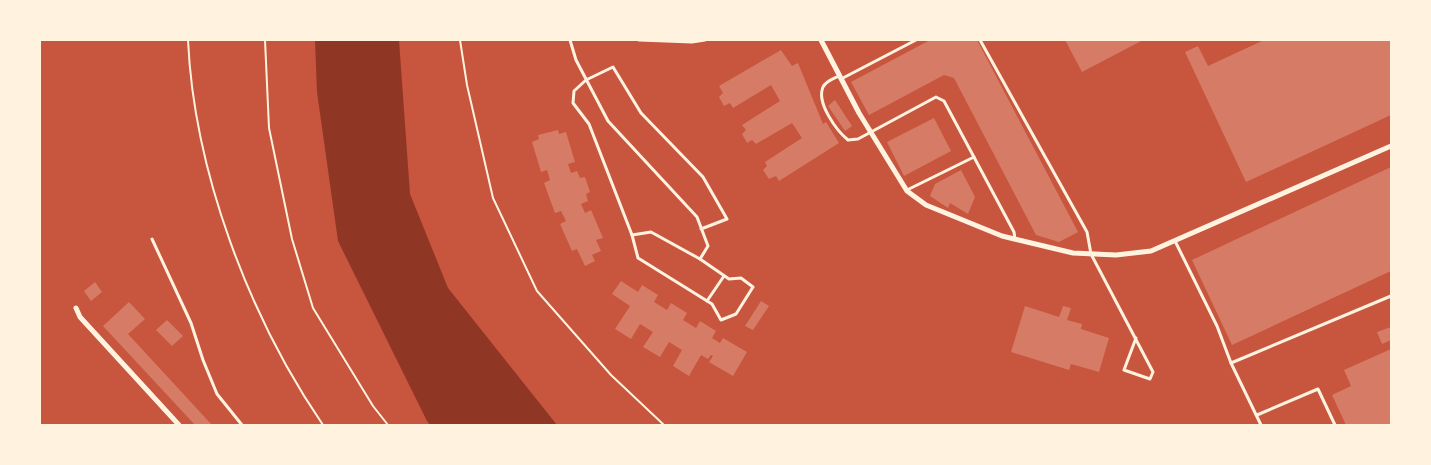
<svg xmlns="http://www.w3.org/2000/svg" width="1431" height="465" font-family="Signika,sans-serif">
<rect width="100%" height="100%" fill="#c8553d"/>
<path fill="#8f3625" d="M315,40H399L410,194L448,288L557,425H430L427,421L338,241L317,92Z"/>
<g fill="#d67c66">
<path d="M930,40H977L1078,232L1059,242L1036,235L954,78L944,75L869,115L851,82Z"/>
<path d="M1065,40H1143L1082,72Z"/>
<path d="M1264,40H1391V115L1246,182L1185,52L1198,46L1208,66Z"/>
<path d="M781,50L792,66L798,63L823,124L826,122L839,143L779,181L776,176L769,179L763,170L767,166L765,162L802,138L792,123L756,144L752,140L747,143L742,134L746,130L742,125L780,101L771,85L733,108L730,103L724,106L719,97L723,93L719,86Z"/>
<path d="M835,100L852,126L845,131L828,106Z"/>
<path d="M934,118L951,151L904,176L887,142Z"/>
<path d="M558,130L559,134L566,132L575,162L568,164L571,173L577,171L580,178L585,177L590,192L586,194L588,201L581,204L585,213L591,210L603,238L596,240L601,251L592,255L595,261L585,266L577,249L572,251L560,224L566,221L561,211L555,213L544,183L550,180L547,170L541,172L532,142L539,139L538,135Z"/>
<path d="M1391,167V271L1232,345L1192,260Z"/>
<path d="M961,170L975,197L968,214L950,203L948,208L930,196L935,184Z"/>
<path d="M621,281L638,292L642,285L658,295L654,302L667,310L671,303L687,313L683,320L696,328L700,321L716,331L712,338L720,343L723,338L747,352L733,376L709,362L713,356L711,355L708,359L701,355L689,376L673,366L682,350L669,342L660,357L643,347L653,332L640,324L631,339L615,329L630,306L612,294Z"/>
<path d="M95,282L102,292L91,301L84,291Z"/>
<path d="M761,301L769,306L753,330L745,326Z"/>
<path d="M129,302L145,319L128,334L212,425H195L103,326Z"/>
<path d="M1025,306L1059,317L1063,306L1071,308L1067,320L1082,324L1081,329L1109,338L1099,372L1071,364L1069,370L1011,352Z"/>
<path d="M167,320L183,336L172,346L156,330Z"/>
<path d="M1391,327V340L1382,344L1377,332Z"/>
<path d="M1391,349V425H1346L1332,395L1351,386L1344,370Z"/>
</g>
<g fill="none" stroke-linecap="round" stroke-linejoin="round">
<g stroke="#fff3e0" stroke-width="2">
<path d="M188,40C194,171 249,317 323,425"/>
<path d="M265,40L269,128L292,239L313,308L373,406L388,425"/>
<path d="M460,40L467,85L493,198L537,291L611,375L664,425"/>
</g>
<g stroke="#fff3e0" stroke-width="3">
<path d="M570,40L576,60L608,121L697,217L708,246L700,259L651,232L632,235L589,124L573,103L574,91L586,80L613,67L641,113L703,177L727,219L701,229"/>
<path d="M639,40L692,42L705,40"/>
<path d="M980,40L1087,232L1091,254L1153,372L1150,379L1124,370L1136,338"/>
<path d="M839,76C833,79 826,81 823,87C816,103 837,131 848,140L858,139L936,97L944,101L1014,232L1015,239"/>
<path d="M841,79L916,40"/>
<path d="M907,190L974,157"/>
<path d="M632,235L638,258L712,304L721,320L736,314L753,287L741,278L729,279L700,259"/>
<path d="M152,239L191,323L203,360L217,394L242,425"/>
<path d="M1175,241L1217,326L1231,363L1391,296"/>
<path d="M707,301L724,276"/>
<path d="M1231,363L1261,425"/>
<path d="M1257,415L1318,389L1335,425"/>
</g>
<g stroke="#fff3e0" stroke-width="5">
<path d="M821,40L859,113L907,191L926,205L1002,236L1073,253L1116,255L1151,251L1391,146"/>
<path d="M76,308L80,317L179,425"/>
</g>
</g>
<rect width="1431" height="465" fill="none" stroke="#fff3e0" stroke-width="82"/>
</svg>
